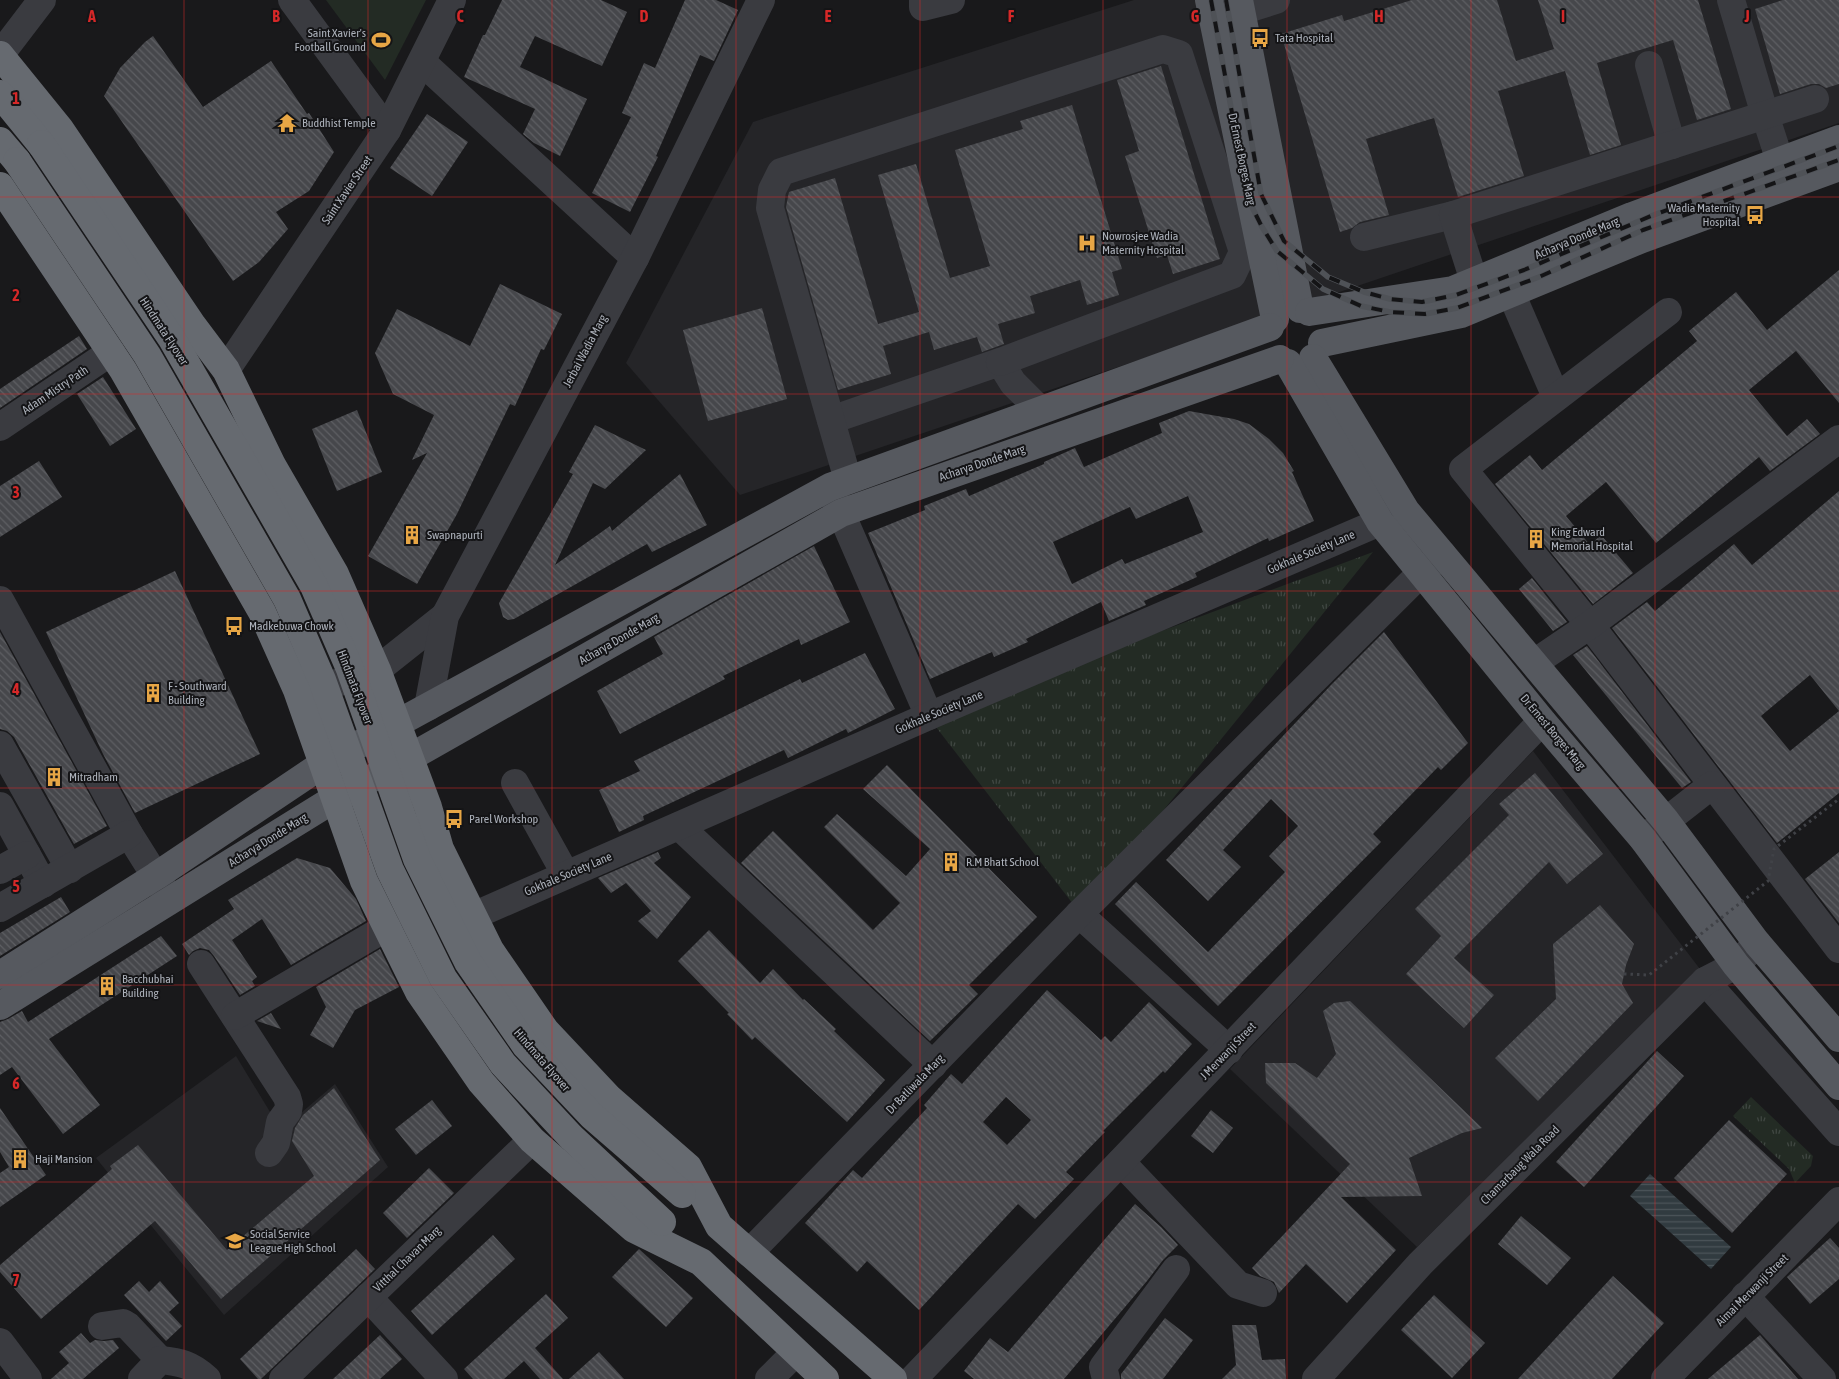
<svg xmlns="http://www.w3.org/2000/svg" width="1839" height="1379" font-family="'Asap Condensed',sans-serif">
<defs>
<pattern id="park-tufts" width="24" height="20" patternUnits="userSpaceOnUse" patternTransform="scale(1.25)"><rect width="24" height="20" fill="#232b24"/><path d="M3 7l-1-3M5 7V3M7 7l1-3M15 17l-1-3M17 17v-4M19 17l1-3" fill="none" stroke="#404742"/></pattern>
<pattern id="water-rules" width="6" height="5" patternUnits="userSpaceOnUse" patternTransform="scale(1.25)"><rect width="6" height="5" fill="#313b40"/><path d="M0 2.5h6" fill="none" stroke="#4c555a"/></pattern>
<pattern id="building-back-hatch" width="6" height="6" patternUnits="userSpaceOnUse" patternTransform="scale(1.25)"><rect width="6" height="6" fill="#46474b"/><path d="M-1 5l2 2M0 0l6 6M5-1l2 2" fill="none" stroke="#5e5f63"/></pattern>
</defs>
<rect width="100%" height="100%" fill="#19191b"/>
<g fill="#252528">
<path d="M1134,0H1839V123L740,495L626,363L753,122Z"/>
<path d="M1533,751L1700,969L1417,1247L1230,1069Z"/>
<path d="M236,1056L281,1130L335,1084L388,1167L224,1315L96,1158Z"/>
</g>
<g fill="url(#park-tufts)">
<path d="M1373,552L1080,913L929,718Z"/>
<path d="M1751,1097L1813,1156L1811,1166L1795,1183L1789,1169L1733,1116Z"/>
</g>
<path fill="#232b24" d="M326,0H426L385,80Z"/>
<path fill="url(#water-rules)" d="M1650,1174L1731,1247L1711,1269L1630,1196Z"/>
<g fill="url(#building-back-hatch)" fill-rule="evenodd">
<path d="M502,0H601L627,12L602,66L535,36L520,67L587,99L560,156L534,143L523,134L535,109L464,77L483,35H485Z"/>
<path d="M685,0H716L738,10L714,61L700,55L656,156L658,157L630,212L592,193L631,117L622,113L644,63L655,68Z"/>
<path d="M1412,0H1497L1516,61L1554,49L1538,0H1698L1731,109L1697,120L1673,40L1597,63L1621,145L1590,155L1565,71L1498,91L1524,176L1458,197L1434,118L1366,139L1389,215L1360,222L1352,228L1340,232L1281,34L1342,15L1344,21Z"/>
<path d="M1783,0H1839V84L1826,88L1819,84H1811L1780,94L1755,9Z"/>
<path d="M153,36L203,107L271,61L307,114L309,113L334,152L309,191L276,212L288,229L259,262L233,281L104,96L120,68L145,42Z"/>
<path d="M1161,66L1220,259L1173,274L1167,255L1157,258L1125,156L1139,151L1117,80Z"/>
<path d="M1072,105L1122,269L1112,272L1119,295L1087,305L1080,280L1030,296L1035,313L998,324L1004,344L982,352L977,337L934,350L929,332L883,346L891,374L838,390L786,207L789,192L835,178L878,324L919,312L878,175L916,164L950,278L990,266L955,150L1023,129L1020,121Z"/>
<path d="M427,114L468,142L432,196L390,168Z"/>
<path d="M1839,270V403L1796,351L1749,390L1787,436L1807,419L1820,434L1770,471L1759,457L1656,543L1606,482L1566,516L1590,545L1601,535L1633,573L1593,604L1495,484L1530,455L1542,470L1697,341L1689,331L1736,292L1767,330Z"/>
<path d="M500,284L562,314L544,350L541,349L515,406L510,404L457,514L417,584L368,556L427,453L412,460L434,415L393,394L375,353L397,309L470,346Z"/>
<path d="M762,308L787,399L708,421L683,330Z"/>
<path d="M79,336L87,349L0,408V389Z"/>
<path d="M103,377L136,429L110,446L77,394Z"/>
<path d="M357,410L382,472L337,491L312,429Z"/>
<path d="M1189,411L1234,419L1249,424L1269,439L1283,453L1294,471L1292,472L1314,521L1269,541L1268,538L1195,573L1197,577L1144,601L1146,605L1109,621L1101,602L1026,639L1028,642L994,657L992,652L930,679L868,533L925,510L924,506L966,489L969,496L1044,464V462L1075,448L1084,467L1162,433L1159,423ZM1188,496L1203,532L1125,564L1122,559L1072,584L1053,542L1130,507L1136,519Z"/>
<path d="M595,425L646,450L605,489L593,483L555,565L610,526L612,531L680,474L707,525L652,552L647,544L514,619L508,620L503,617L499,603L573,474L569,472Z"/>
<path d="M39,461L62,497L0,537V486Z"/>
<path d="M1839,491V711L1810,675L1761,716L1790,751L1839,711V793L1777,843L1612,628L1647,602L1655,611L1734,544L1752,565Z"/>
<path d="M814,546L850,622L801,645L799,639L723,676L725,679L620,734L597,691L663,654L654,637Z"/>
<path d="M175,571L260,754L135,813L103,754L46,632Z"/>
<path d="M1532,578L1567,622L1553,631L1519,589Z"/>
<path d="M0,632L107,826L74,844L14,737L7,731L0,729Z"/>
<path d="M1384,632L1468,743L1441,770L1438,767L1373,834L1381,842L1218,1006L1115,904L1136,882L1208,952L1285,872L1269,856L1298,826L1271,799L1223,850L1241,867L1208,901L1166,860L1331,685Z"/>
<path d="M1587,646L1691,782L1682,788L1573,655Z"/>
<path d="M865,653L895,709L848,733L846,729L788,758L784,750L643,816L644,820L619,832L599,790L640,771L634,761L800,679L802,683Z"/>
<path d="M887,765L1037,917L969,985L978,994L930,1041L741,863L773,831L873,930L900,903L824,827L837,814L906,876L930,849L863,789Z"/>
<path d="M1535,773L1603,854L1567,884L1549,862L1454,958L1494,995L1464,1028L1406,974L1441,936L1415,909L1509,815L1499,804Z"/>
<path d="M658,852L661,858L654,863L691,897L657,939L638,921L651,911L626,883L611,893L598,878Z"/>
<path d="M1839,852V923L1805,879Z"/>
<path d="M297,858L330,868L356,899L366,921L291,965L262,919L232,940L257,977L252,981L255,986L240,995L214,956L209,950L200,948L193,951L189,955L182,944L234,909L228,900Z"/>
<path d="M61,897L70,912L0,956V933Z"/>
<path d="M1600,905L1634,944L1626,965L1622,984L1633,1003L1538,1101L1495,1058L1556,999L1553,944Z"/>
<path d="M709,930L760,983L773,969L803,1000L804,999L836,1029L834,1031L885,1080L847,1122L755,1037L752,1040L727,1014L729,1013L678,961Z"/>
<path d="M161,936L177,956L49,1039L100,1105L63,1134L12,1067L0,1075V1022L8,1019L22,1011L28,1022Z"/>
<path d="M380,949L399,987L355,1010L333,1048L310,1035L326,1007L316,987Z"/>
<path d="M1047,990L1101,1040L1105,1036L1111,1042L1149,1002L1192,1044L1165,1073L1163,1071L1103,1131L1105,1132L1066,1172L1074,1179L1035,1219L1018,1204L919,1310L867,1261L857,1272L805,1223L853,1170L862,1178L927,1108L924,1105L951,1074L962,1084ZM1006,1097L1031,1120L1007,1145L983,1122Z"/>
<path d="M1350,1001L1482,1128L1462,1133L1409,1158L1422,1196L1341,1197L1396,1250L1347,1303L1306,1264L1279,1293L1274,1282L1260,1276L1252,1268L1350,1164L1266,1083L1265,1063H1295L1317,1078L1336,1054L1323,1011L1334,1003Z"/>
<path d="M271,1013L281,1029L257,1021Z"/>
<path d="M1657,1051L1684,1076L1584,1187L1556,1162Z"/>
<path d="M334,1088L380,1160L221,1299L155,1221L41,1319L0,1272V1265L112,1169L110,1166L138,1145L227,1250L314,1176L292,1141L295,1128L303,1115Z"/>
<path d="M432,1100L452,1126L416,1155L395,1129Z"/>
<path d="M0,1108L46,1175L0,1207V1173L9,1167L0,1152Z"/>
<path d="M1211,1110L1233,1128L1213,1153L1191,1136Z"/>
<path d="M1729,1120L1787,1174L1732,1233L1674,1178Z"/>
<path d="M429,1168L454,1193L407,1238L383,1213Z"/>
<path d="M1135,1204L1161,1227L1178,1245L1163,1260L1147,1281L1064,1379H974L964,1371L990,1338L1008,1352Z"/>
<path d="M1521,1216L1571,1258L1547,1285L1498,1244Z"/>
<path d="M493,1235L515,1259L432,1335L411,1311Z"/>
<path d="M1830,1238L1839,1248V1279L1810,1304L1787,1277Z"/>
<path d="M356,1249L375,1269L261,1379H258L240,1359Z"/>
<path d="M639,1249L693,1298L666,1327L612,1277Z"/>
<path d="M1613,1276L1664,1323L1612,1379H1518Z"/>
<path d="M139,1281L149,1292L160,1281L179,1303L169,1312L182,1326L166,1341L124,1295Z"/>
<path d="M546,1294L568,1318L535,1348L563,1379H540L524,1361L504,1379H473L464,1369Z"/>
<path d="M1434,1295L1485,1343L1452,1378L1401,1330Z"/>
<path d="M1165,1318L1193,1340L1163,1379H1121V1374Z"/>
<path d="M1232,1325H1256L1262,1360L1285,1359L1286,1379H1222L1236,1365Z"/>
<path d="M81,1333L90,1343L95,1340L104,1341L113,1340L119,1348L83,1379H51L69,1363L59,1352Z"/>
<path d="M380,1335L402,1359L380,1379H333Z"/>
<path d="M1760,1335L1798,1379H1708Z"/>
<path d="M599,1352L624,1379H569Z"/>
</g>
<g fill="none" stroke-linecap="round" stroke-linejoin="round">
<g stroke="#3a3b40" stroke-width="28">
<path d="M292,0L387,130"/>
<path d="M923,0V7L951,0"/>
<path d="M1731,0L1765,115L1780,161"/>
<path d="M1241,11L1276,0"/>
<path d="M0,55L42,0"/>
<path d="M422,62L635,258"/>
<path d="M1649,65L1672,145"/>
<path d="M1364,237L1453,215"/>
<path d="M1474,281L1453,215L1815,99"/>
<path d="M1511,293L1556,397"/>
<path d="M1668,312L1463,469L1590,625L1839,949"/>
<path d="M226,370L387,130L452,0"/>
<path d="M831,420L1000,362L1013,383L1040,410"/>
<path d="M0,427L111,352"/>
<path d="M848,480L770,208L772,190L781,172L1163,49L1179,54L1243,252L1232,275L1000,362"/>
<path d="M831,490L929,716"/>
<path d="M0,600L129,834L168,896"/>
<path d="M1534,663L1590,625L1839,439"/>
<path d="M302,694L377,670L445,616"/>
<path d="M428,707L445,616L635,258L761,0"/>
<path d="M0,745L70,869"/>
<path d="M515,783L566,875"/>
<path d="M0,806L43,884"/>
<path d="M679,826L933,1065"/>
<path d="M1643,839L1712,785"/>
<path d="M0,870L27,855"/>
<path d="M0,908L129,834"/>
<path d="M1079,914L1229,1050"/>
<path d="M473,916L929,716L1401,513"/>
<path d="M201,964L287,1097L289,1104L288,1111L280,1122L276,1143L269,1153"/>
<path d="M1705,981L1839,1132"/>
<path d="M235,1016L387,927"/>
<path d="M1121,1162L1238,1285L1263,1293"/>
<path d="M749,1253L1079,914L1421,573L1442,554"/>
<path d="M1745,1296L1822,1379"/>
<path d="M368,1297L444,1379"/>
<path d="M102,1326L123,1323L128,1326L160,1360"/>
<path d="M0,1342L28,1379"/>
<path d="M142,1379L160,1360C180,1362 191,1364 207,1379"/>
<path d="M283,1379L532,1140"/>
<path d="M769,1379L795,1353"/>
<path d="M913,1379L1542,721"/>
<path d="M1106,1379L1103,1367L1176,1269"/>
<path d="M1316,1379L1420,1264L1705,981L1736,965L1757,943"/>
<path d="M1665,1379L1839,1201"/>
</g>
<g stroke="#56595f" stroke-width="28">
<path d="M1209,0L1275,319"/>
<path d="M1239,0L1300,309"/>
<path d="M1309,312L1453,290L1632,216L1839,139"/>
<path d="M1322,343L1461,314L1642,239L1839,167"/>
<path d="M1313,358L1406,511L1666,821L1757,943L1839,1038"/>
<path d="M1288,363L1380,522L1542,721L1643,839L1736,965L1839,1086"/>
<path d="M0,975L156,876L323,764L830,487L1270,327"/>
<path d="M0,1006L334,799L409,758L841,513L1280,359"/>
</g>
<g stroke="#666a70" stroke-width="28">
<path d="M0,55L60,129L193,326L226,370L272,465L335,574L377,670L428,807L440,849L490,950L545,1030L609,1098L688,1167L719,1226L893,1379"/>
<path d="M0,94L41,144"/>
<path d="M0,141L17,161"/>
<path d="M0,186L123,370L262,612L297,690L364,881L419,992L481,1082L532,1140L634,1229L701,1262L825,1379"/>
</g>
<g stroke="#4f5257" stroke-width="5.5">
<g id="rail">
<path d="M1211,0L1248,199L1262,227L1277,251L1323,289L1361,306L1390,312L1425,314L1457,308L1539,277L1643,230L1839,160"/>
<path d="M1226,0L1261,194L1284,241L1328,277L1364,292L1390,299L1422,302L1456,295L1524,270L1651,216L1839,146"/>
</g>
</g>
<use href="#rail" stroke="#141416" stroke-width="4" stroke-dasharray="11" stroke-linecap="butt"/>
<path stroke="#404247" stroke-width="3" stroke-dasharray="2.5 4" stroke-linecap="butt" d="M1624,974L1649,975L1768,881L1774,849L1839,799"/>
<g stroke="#666a70" stroke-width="28">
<path d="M41,144L172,339L314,586L350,669L417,859L468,962L526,1046L592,1116L682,1194"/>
<path d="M17,161L147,355L287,599L322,680L390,870L443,978L503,1064L571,1137L662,1222"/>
</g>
</g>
<path fill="none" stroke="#d62828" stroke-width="1" stroke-opacity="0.55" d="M184,0V1379M368,0V1379M552,0V1379M736,0V1379M920,0V1379M1103,0V1379M1287,0V1379M1471,0V1379M1655,0V1379M0,197H1839M0,394H1839M0,591H1839M0,788H1839M0,985H1839M0,1182H1839"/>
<defs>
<g id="bus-bare" transform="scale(1.5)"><path d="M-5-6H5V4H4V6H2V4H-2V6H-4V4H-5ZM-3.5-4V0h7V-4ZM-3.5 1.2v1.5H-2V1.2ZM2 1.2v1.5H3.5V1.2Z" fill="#e7a645" stroke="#141416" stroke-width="2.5" paint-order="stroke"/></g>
<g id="stadium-bare" transform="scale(1.5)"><path d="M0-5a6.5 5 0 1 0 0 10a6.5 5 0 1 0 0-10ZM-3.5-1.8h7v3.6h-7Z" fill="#e7a645" stroke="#141416" stroke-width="2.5" paint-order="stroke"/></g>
<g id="temple-bare" transform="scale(1.5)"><path d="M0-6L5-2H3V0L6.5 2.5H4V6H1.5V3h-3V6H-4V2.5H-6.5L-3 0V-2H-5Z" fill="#e7a645" stroke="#141416" stroke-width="2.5" paint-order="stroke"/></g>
<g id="hospital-bare" transform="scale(1.5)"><path d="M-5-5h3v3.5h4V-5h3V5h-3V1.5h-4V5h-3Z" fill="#e7a645" stroke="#141416" stroke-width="2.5" paint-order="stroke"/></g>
<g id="building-bare" transform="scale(1.5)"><path d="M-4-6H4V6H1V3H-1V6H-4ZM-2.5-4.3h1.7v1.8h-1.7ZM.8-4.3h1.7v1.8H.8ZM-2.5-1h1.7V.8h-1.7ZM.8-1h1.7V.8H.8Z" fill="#e7a645" stroke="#141416" stroke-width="2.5" paint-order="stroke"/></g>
<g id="school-bare" transform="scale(1.5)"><path d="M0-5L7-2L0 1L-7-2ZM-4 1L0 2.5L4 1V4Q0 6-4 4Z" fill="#e7a645" stroke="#141416" stroke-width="2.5" paint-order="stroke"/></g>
</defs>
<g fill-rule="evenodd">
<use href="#bus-bare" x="1260" y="38"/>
<use href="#stadium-bare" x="381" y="40"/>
<use href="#temple-bare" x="287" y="123"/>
<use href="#bus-bare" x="1755" y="215"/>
<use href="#hospital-bare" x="1087" y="243"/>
<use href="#building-bare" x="412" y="535"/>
<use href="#building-bare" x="1536" y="539"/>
<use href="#bus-bare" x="234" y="626"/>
<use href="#building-bare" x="153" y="693"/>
<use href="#building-bare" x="54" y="777"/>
<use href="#bus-bare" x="454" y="819"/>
<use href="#building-bare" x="951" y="862"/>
<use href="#building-bare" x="107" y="986"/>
<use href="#building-bare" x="20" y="1159"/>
<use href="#school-bare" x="235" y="1241"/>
</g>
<g text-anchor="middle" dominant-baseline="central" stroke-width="4" stroke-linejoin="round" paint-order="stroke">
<g font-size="12" fill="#acb1ba" stroke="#141416" text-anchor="start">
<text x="366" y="33" text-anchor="end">Saint Xavier's<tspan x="366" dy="14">Football Ground</tspan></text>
<text x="1275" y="38">Tata Hospital</text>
<text x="302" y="123">Buddhist Temple</text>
<text x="1740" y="208" text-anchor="end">Wadia Maternity<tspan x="1740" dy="14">Hospital</tspan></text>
<text x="1102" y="236">Nowrosjee Wadia<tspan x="1102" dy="14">Maternity Hospital</tspan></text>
<text x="1551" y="532">King Edward<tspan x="1551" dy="14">Memorial Hospital</tspan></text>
<text x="427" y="535">Swapnapurti</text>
<text x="249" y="626">Madkebuwa Chowk</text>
<text x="168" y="686">F - Southward<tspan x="168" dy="14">Building</tspan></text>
<text x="69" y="777">Mitradham</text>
<text x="469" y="819">Parel Workshop</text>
<text x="966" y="862">R.M Bhatt School</text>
<text x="122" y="979">Bacchubhai<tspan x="122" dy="14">Building</tspan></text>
<text x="35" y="1159">Haji Mansion</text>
<text x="250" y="1234">Social Service<tspan x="250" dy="14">League High School</tspan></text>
</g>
<g font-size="12" fill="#acb1ba" stroke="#141416">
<text transform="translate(1242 159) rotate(78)">Dr Ernest Borges Marg</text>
<text transform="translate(347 190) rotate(-56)">Saint Xavier Street</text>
<text transform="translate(1577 238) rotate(-23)">Acharya Donde Marg</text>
<text transform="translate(164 331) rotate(57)">Hindmata Flyover</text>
<text transform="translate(585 351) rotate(-62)">Jerbai Wadia Marg</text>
<text transform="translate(55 390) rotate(-34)">Adam Mistry Path</text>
<text transform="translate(982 463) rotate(-19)">Acharya Donde Marg</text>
<text transform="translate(1311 552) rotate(-23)">Gokhale Society Lane</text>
<text transform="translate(619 639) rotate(-30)">Acharya Donde Marg</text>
<text transform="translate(355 687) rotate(69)">Hindmata Flyover</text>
<text transform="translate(939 712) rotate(-23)">Gokhale Society Lane</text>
<text transform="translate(1553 732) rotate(50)">Dr Ernest Borges Marg</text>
<text transform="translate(268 840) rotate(-32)">Acharya Donde Marg</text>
<text transform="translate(568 874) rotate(-23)">Gokhale Society Lane</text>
<text transform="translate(1228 1051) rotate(-46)">J Merwanji Street</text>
<text transform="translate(542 1060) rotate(49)">Hindmata Flyover</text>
<text transform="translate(915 1084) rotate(-46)">Dr Batliwala Marg</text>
<text transform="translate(1520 1165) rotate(-45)">Chamarbaug Wala Road</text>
<text transform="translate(407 1259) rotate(-44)">Vitthal Chavan Marg</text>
<text transform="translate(1752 1290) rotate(-45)">Aimai Merwanji Street</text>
</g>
</g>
<g font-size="16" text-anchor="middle" font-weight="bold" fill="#d62828" stroke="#141416" stroke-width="4" stroke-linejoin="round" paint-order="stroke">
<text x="92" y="22">A</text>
<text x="276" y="22">B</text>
<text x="460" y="22">C</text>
<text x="644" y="22">D</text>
<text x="828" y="22">E</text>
<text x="1011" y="22">F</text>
<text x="1195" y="22">G</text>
<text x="1379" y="22">H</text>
<text x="1563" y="22">I</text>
<text x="1747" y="22">J</text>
<text x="16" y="104">1</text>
<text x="16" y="301">2</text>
<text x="16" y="498">3</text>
<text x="16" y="695">4</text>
<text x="16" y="892">5</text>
<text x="16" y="1089">6</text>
<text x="16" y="1286">7</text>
</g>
</svg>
